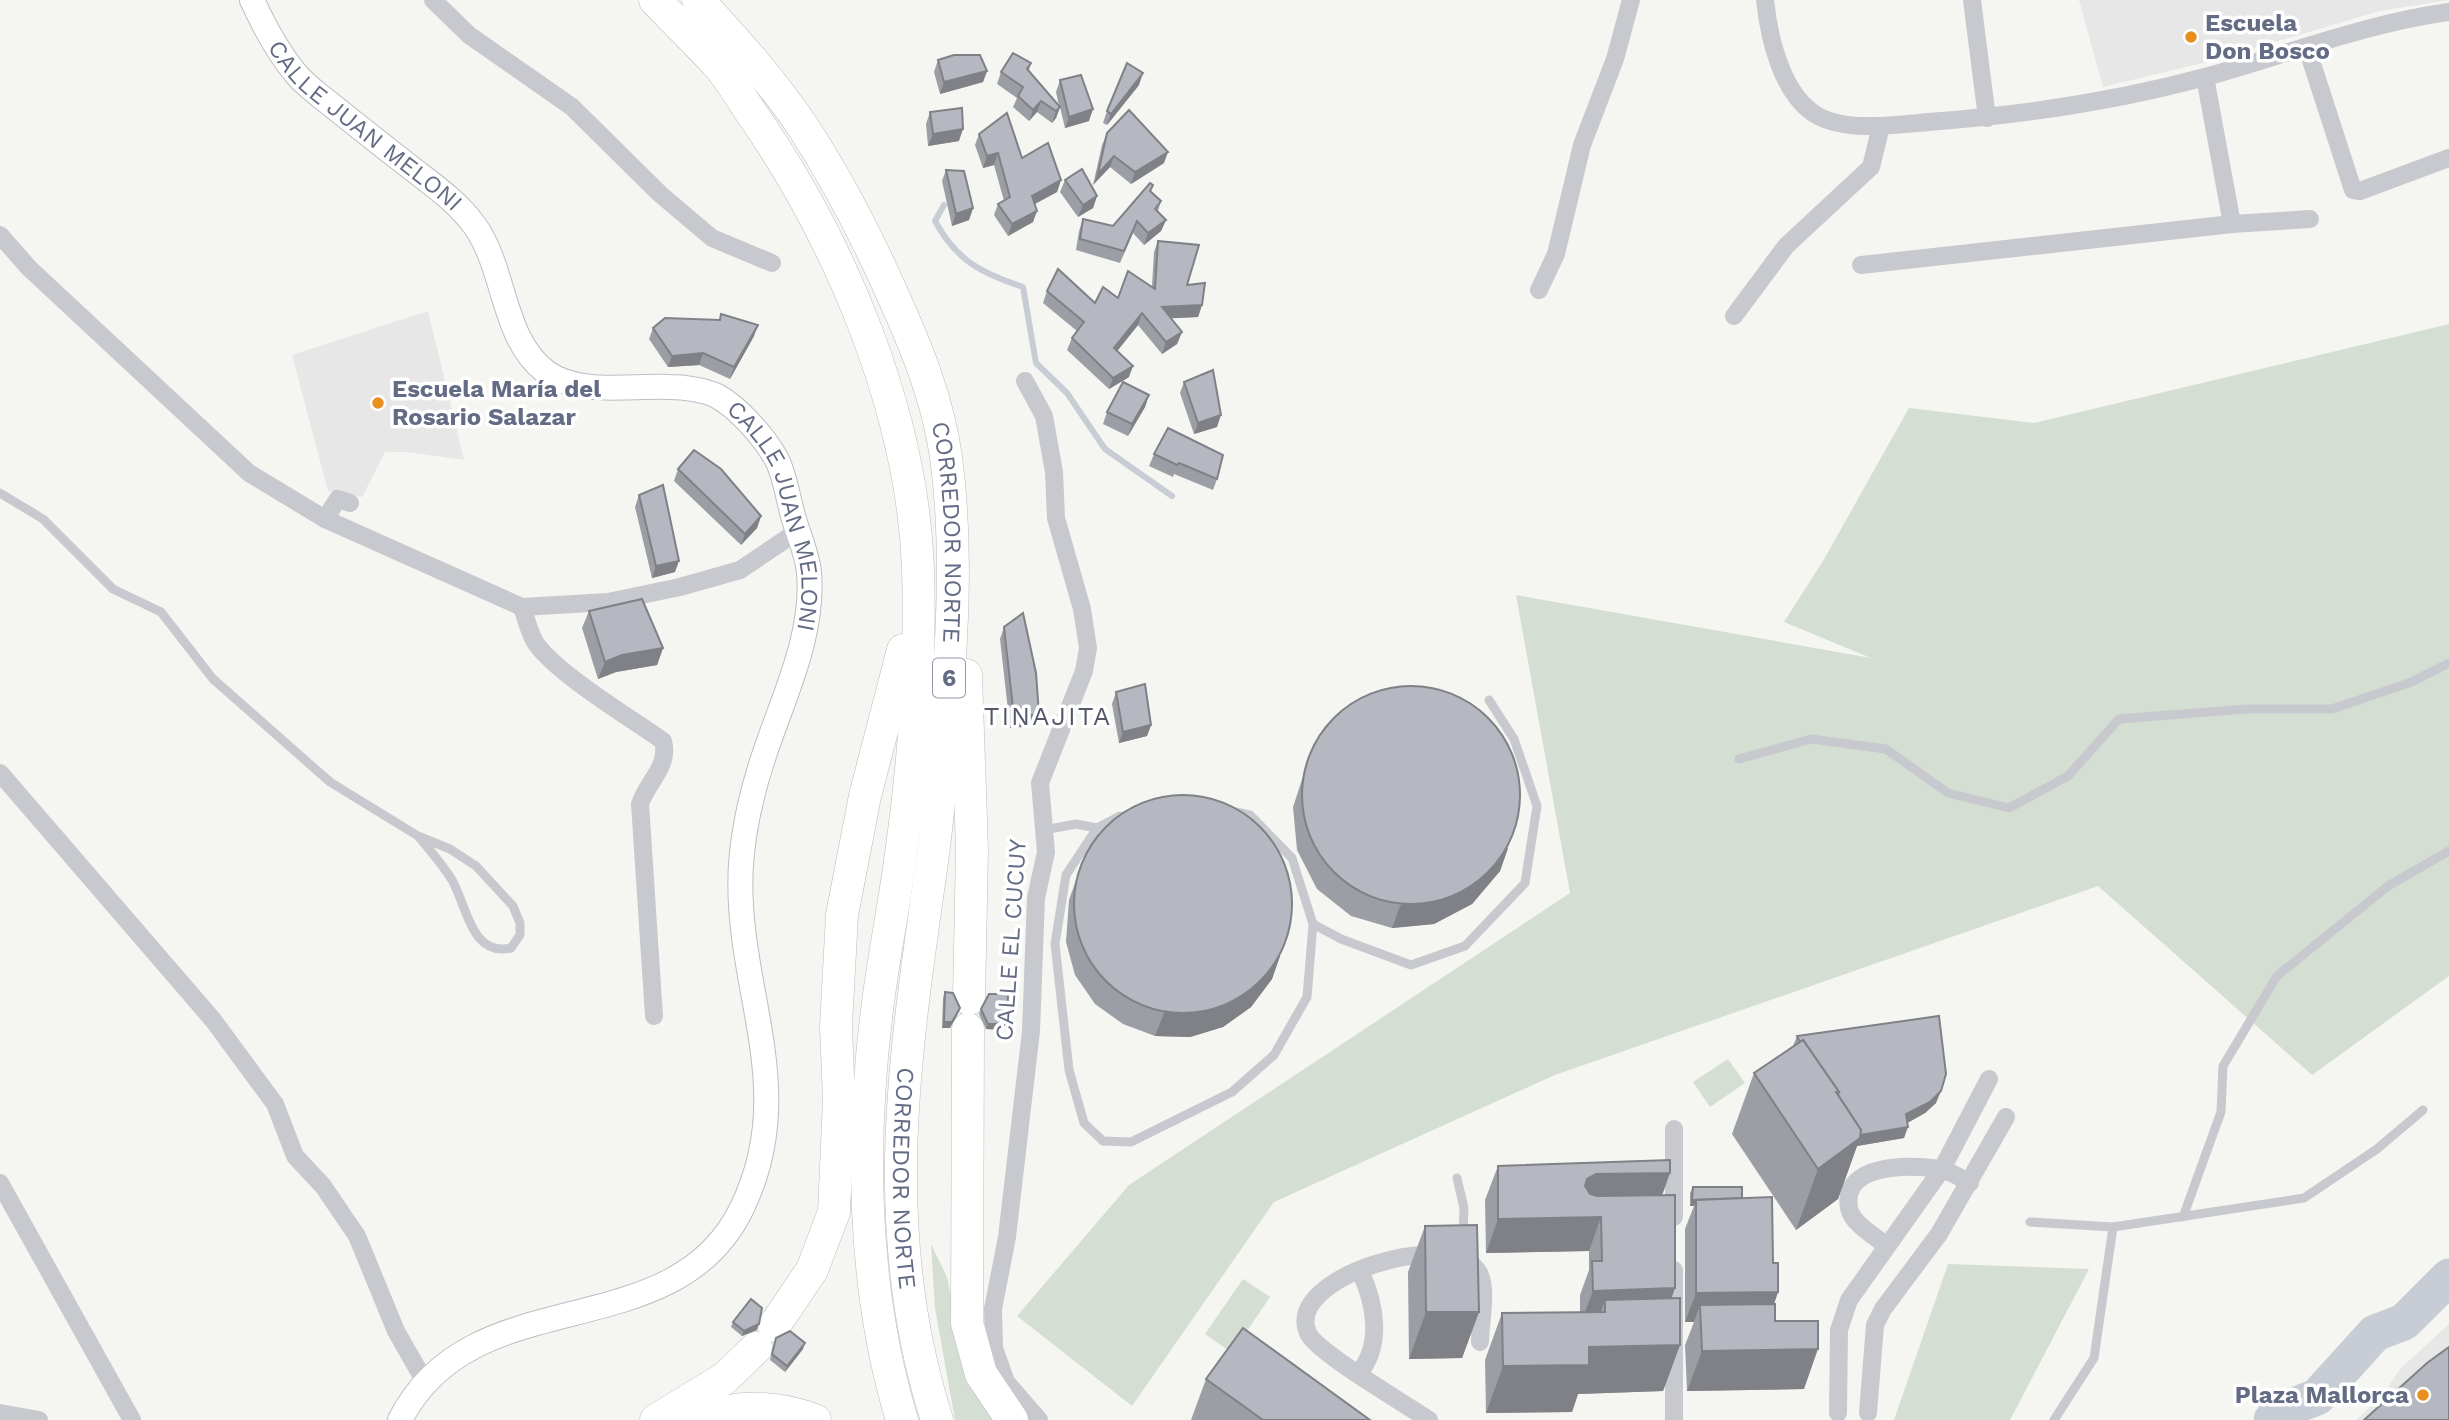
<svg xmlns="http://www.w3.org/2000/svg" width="2449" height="1420" font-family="'Work Sans',sans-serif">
<rect width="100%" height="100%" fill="#f5f6f2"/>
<g fill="#e6e7e6">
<path d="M2079,0H2449L2380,11L2207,62L2103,87Z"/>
<path d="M428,311L464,460L406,452H385L362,497L328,491L292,355Z"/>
<path d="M2449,1324V1420H2356L2381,1397L2400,1369Z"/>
</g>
<g fill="#d4ded3">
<path d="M2449,324V976L2312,1075L2098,886L1555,1075L1274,1202L1132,1406L1017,1316L1129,1185L1570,893L1516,595L1871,658L1784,622L1823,561L1909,408L2034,423Z"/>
<path d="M1728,1059L1745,1083L1710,1107L1693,1082Z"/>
<path d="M931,1244L947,1277L969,1382L997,1420H955L935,1308Z"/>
<path d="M1948,1264L2089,1269L2010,1420H1894Z"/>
<path d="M1243,1279L1270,1297L1232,1353L1205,1334Z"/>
</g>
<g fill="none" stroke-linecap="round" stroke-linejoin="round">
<path stroke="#c8ccd4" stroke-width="6" d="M944,205L935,221C957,261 981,273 1023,287L1036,363L1067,393L1105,449L1172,496"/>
<path stroke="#c8ccd4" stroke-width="37" d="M2272,1420L2280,1411L2317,1397L2375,1333L2404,1322L2449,1277"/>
<g stroke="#bcbec4" stroke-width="26">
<g id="secondary">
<path id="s1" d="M252,0C264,26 278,53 297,75C307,87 322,97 334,107C359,127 384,147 410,167C433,185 458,202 475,226C506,270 502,339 546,372C579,396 631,385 670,387C683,387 705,390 717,396C739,408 765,438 777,460C785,476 788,498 793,516C798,534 807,553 809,572C814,631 788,687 769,741C755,780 744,822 741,864C733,986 801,1086 742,1208C673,1351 473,1276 400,1420"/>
</g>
</g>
<g stroke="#babbbf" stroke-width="33">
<g id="motorway">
<path d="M655,0C676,22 698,43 718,65C731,80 741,98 752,114C841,242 912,412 918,568C921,665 914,765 900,861C894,906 885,950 879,995C860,1134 861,1285 902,1420"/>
<path id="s2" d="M698,0C735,40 773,82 803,127C839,182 869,241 895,300C918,351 938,401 946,457C957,539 953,621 947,704C943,759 939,815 931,869C904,1059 877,1232 937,1420"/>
<path d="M966,675L972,849L969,999"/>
<path d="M968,1029L967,1323L981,1374L1012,1420"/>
<path d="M774,1326L812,1270L834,1212L839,1100L836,1026L842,915L865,796L903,650"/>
<path d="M656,1420L725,1378L756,1348"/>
<path d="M700,1420C737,1404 777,1406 815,1420"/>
</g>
</g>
<g stroke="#c8c9ce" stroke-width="9">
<path d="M0,493L43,519L113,589L161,612L213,679L330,782L418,836L450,849L476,866L513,906L520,923V935L511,948C471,957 467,906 452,880C442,864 430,850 418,836"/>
<path d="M1739,759L1811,739L1886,749L1948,793L2009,808L2068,776L2119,719L2246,709H2332L2409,683L2449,663"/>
<path d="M1097,828L1066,875L1055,944L1069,1070L1084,1123L1103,1141L1131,1142L1232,1092L1274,1055L1307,997L1313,924L1292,858L1250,815L1236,812"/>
<path d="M1044,830L1076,824L1097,828L1120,816"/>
<path d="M1313,924L1341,939L1411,965L1465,946L1525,883L1537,806L1514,739L1489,700"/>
<path d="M1457,1178L1464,1208L1463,1235"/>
<path d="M2183,1217L2221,1112L2223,1066L2277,976L2388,886L2449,851"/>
<path d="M2030,1222L2113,1227L2304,1198L2377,1149L2423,1110"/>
<path d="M2054,1420L2094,1358L2113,1227"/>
</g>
<g stroke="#c8c9ce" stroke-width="18">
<path d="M433,0L469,35L572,107L660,194L712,238L772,263"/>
<path d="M1765,0C1769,38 1782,96 1818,116C1848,132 1895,125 1928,122C2023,115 2117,101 2209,76C2288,54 2368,23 2449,12"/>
<path d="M1972,0L1987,118"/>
<path d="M2307,48L2353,190L2360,191L2449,158"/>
<path d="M2205,77L2232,224"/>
<path d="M0,235L29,268L249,473L325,519L522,607L608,602L680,587L740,570L798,531"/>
<path d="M1861,265L2232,224L2310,219"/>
<path d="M1539,290L1556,254L1582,145L1615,59L1631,0"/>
<path d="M1734,316L1786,246L1871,167L1881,126"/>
<path d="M1025,381L1044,416L1054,472L1056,518L1082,609L1088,648L1084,671L1040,783L1046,852L1036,898L1031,1031L1007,1237L993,1309L994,1348L1006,1382L1039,1420"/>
<path d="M325,519L338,499L350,503"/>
<path d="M522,607C526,618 529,632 535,642C554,672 632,719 663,741C670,766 647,782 640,804L654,1016"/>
<path d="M0,773L213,1020L275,1104L295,1156L323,1186L357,1236L396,1331L425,1382"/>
<path d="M0,1183L132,1420"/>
<path d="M1674,1217V1129"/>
<path d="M1887,1246C1875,1236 1852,1224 1849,1208C1841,1162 1912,1165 1940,1169C1950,1171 1961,1178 1970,1183"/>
<path d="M1359,1373C1383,1344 1375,1303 1360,1271"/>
<path d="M0,1413L39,1420"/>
<path d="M1838,1413L1839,1330L1849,1300L1942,1169L1989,1079"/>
<path d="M1868,1413L1875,1325L1883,1309L1939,1234L2006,1117"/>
<path d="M1429,1420C1406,1404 1317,1353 1308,1333C1282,1277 1454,1226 1479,1273C1488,1290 1480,1323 1480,1342"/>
<path d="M1674,1420V1270"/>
</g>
<use href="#secondary" stroke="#fff" stroke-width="24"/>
<use href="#motorway" stroke="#fff" stroke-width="32"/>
</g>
<g fill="#9c9ea5">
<path d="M938,60L987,71L983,82L940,94L934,72Z"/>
<path d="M1031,63L1029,70L1059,106L1056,92L1060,80L1089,121L1065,128L1060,107L1056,118L1052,123L1037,112L1029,121L1013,107L1017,98L997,84L1001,72Z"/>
<path d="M1139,85L1107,125L1103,123L1107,111Z"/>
<path d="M930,112L959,141L928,146L926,124Z"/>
<path d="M1107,133L1164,163L1131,184L1110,167L1093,185L1102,145Z"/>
<path d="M979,134L1061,180L1057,192L1035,204L1033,222L1008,236L994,215L998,204L1004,201L994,165L983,168L975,145Z"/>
<path d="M946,170L973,208L969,220L952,226L942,181Z"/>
<path d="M1065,180L1097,196L1093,208L1078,217L1060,192Z"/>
<path d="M1151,192L1161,201L1158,211L1166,220L1161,231L1144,245L1133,233L1120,263L1076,250L1079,231L1083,219L1113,226Z"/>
<path d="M1158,241L1187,285L1202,305L1198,317L1171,318L1182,332L1177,344L1162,354L1138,325L1117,351L1129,377L1109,389L1067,350L1072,338L1077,331L1043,303L1047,291L1095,303L1118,298L1152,286L1154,252Z"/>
<path d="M721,314L754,336L730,379L699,365L668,367L649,339L653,328L719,320Z"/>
<path d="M1184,382L1217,427L1194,434L1180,393Z"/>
<path d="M1149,395L1145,407L1128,436L1103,424L1107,412Z"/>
<path d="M1168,428L1217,479L1213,490L1174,474L1173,477L1149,466L1154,454Z"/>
<path d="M678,469L761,516L757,528L741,545L674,481Z"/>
<path d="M639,495L675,572L652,578L635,507Z"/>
<path d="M589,611L663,648L657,665L616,672L598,679L582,628Z"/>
<path d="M1004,627L1035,726L1010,728L1000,639Z"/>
<path d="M1116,692L1151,725L1147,736L1119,743L1112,704Z"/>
<path d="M1314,743L1508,848L1500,871L1472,904L1434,924L1392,928L1351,916L1317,889L1297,850L1293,807Z"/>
<path d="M1086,852L1280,956L1272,979L1251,1007L1223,1027L1190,1037L1155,1036L1123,1024L1095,1004L1075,975L1066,942L1069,900Z"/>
<path d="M945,992L958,1014L950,1028H942L943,998Z"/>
<path d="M981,1009L1004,1030L986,1029L979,1014Z"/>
<path d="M1797,1036L1936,1103L1925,1113L1907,1123L1904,1138L1857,1146L1838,1199L1796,1230L1732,1134L1754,1073L1793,1046Z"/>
<path d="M1498,1166L1662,1195L1675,1288L1671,1298L1680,1345L1663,1391L1578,1394L1572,1412L1486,1413L1485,1360L1502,1313L1580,1312V1295L1589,1270V1251L1486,1253L1485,1200Z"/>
<path d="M1693,1187L1742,1198L1773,1263L1778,1292L1774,1304L1775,1321L1804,1389L1687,1391L1685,1345L1694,1322H1685V1229L1694,1206H1690V1193Z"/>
<path d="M1425,1226L1479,1312L1462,1358L1409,1359L1408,1272Z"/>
<path d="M733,1322L757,1330L742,1336L731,1327Z"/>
<path d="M776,1338L803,1349L785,1372L770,1360Z"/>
<path d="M1206,1379L1370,1420H1191Z"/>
</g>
<g fill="#7f8186">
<path d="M987,71L983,82L940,94L944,82Z"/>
<path d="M1143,73L1139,85L1107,125L1111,114Z"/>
<path d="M1041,101L1037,112L1029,121L1033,110Z"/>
<path d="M1060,107L1056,118L1052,123L1056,111Z"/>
<path d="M1093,109L1089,121L1065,128L1069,117Z"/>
<path d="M963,129L959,141L928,146L933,134Z"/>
<path d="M1168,152L1164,163L1131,184L1135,172Z"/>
<path d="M998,153L994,165L983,168L987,156Z"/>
<path d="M1114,156L1110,167L1093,185L1098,174Z"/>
<path d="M1061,180L1057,192L1027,208L1032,196Z"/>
<path d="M1097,196L1093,208L1078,217L1083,205Z"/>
<path d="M973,208L969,220L952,226L956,214Z"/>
<path d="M1037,211L1033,222L1008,236L1012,224Z"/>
<path d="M1166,220L1161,231L1144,245L1148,233Z"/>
<path d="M1202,305L1198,317L1158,319L1162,307Z"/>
<path d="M1142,313L1138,325L1110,360L1114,348Z"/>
<path d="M758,325L754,336L730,379L734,367Z"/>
<path d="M1182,332L1177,344L1162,354L1166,342Z"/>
<path d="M703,353L699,365L668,367L672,356Z"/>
<path d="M1133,366L1129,377L1109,389L1113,378Z"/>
<path d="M1149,395L1145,407L1128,436L1132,424Z"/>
<path d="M1221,415L1217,427L1194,434L1198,423Z"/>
<path d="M761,516L757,528L741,545L745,534Z"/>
<path d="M679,561L675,572L652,578L656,566Z"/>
<path d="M663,648L657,665L616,672L598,679L605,662L622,655Z"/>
<path d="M1039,714L1035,726L1010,728L1014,717Z"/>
<path d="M1151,725L1147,736L1119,743L1123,732Z"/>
<path d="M1508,848L1500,871L1472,904L1434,924L1392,928L1400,906Z"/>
<path d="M1280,956L1272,979L1251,1007L1223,1027L1190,1037L1155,1036L1164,1013Z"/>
<path d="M960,1008L950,1028H942L944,1022Z"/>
<path d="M988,1024H1007L1004,1030L986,1029Z"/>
<path d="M1941,1091L1936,1103L1925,1113L1902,1126L1906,1114Z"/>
<path d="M1908,1127L1904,1138L1857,1146L1838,1199L1796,1230L1818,1169L1846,1137Z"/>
<path d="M1670,1173L1658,1207L1574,1213L1587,1179L1596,1174Z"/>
<path d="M1692,1200H1696L1694,1206H1690Z"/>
<path d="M1601,1217L1589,1251L1486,1253L1498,1219Z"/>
<path d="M1675,1288L1663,1322L1605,1312V1300L1596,1325H1580L1593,1291Z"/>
<path d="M1778,1292L1768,1321L1700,1305L1694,1322H1685L1696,1293Z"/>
<path d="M1426,1312H1479L1462,1358L1409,1359Z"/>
<path d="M759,1324L757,1330L742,1336L744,1331Z"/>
<path d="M805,1343L803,1349L785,1372L787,1366Z"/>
<path d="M1680,1345L1663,1391L1578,1394L1572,1412L1486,1413L1503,1366L1589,1347Z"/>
<path d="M1818,1349L1804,1389L1687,1391L1702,1351Z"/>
</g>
<g fill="#b5b8c0" stroke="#7f8186" stroke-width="2">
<path d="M1013,53L1031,63L1027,69L1060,107L1056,111L1041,101L1033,110L1018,96L1023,87L1001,72Z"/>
<path d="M954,55H980L987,71L944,82L938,60Z"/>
<path d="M1127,63L1143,73L1111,114L1107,111Z"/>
<path d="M1081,75L1093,109L1069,117L1060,80Z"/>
<path d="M962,108L963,129L933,134L930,112Z"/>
<path d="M1129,110L1168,152L1135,172L1114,156L1098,174L1107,133Z"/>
<path d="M1007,113L1022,158L1048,143L1061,180L1032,196L1037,211L1012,224L998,204L1010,197L998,153L987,156L979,134Z"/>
<path d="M1082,169L1097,196L1083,205L1065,180Z"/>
<path d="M946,170L964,171L973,208L956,214Z"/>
<path d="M1150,183L1153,185L1150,191L1161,201L1155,209L1166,220L1148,233L1137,221L1124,251L1080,239L1083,219L1113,226Z"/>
<path d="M1158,241L1199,245L1187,285L1205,283L1202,305L1162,307L1182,332L1166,342L1142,313L1114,348L1133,366L1113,378L1072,338L1084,322L1047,291L1058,269L1095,303L1103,287L1118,298L1128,271L1155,289Z"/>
<path d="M721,314L758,325L734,367L703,353L672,356L653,328L665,318L720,320Z"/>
<path d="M1213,370L1221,415L1198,423L1184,382Z"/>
<path d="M1123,382L1149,395L1132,424L1107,412Z"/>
<path d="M1168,428L1223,455L1217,479L1179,463L1177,465L1154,454Z"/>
<path d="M694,450L721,469L761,516L745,534L678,469Z"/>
<path d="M663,485L679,561L656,566L639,495Z"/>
<path d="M642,599L663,648L622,655L605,662L589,611Z"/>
<path d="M1023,613L1036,673L1039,714L1014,717L1004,627Z"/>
<path d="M1145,684L1151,725L1123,732L1116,692Z"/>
<circle cx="1411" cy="795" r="109"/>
<circle cx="1183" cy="904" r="109"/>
<path d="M945,992L953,993L960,1008L952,1022H944Z"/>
<path d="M989,994H1008L1007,1024H988L981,1009Z"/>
<path d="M1939,1016L1946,1074L1941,1091L1930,1102L1906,1114L1908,1127L1860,1135L1861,1130L1838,1095L1839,1092L1803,1040L1800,1042L1797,1036Z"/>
<path d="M1803,1040L1839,1092H1836L1861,1130L1860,1138L1818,1169L1754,1073Z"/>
<path d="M1670,1160V1173L1596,1174L1587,1179L1585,1186L1590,1194L1597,1196L1675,1195V1288L1593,1291L1592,1261H1602L1601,1217L1498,1219V1166Z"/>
<path d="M1693,1187H1742V1198L1692,1200Z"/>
<path d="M1772,1197L1773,1263H1778V1292L1696,1293V1200Z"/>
<path d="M1477,1225L1479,1312H1426L1425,1226Z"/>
<path d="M1680,1298V1345L1589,1347V1365L1503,1366L1502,1313L1605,1312V1300Z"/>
<path d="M751,1299L762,1308L759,1324L744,1331L733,1322Z"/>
<path d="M1775,1304V1321H1818V1349L1702,1351L1700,1305Z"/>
<path d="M1243,1328L1370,1420H1263L1206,1379Z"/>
<path d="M790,1331L805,1343L787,1366L772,1354L776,1338Z"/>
<path d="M2449,1347V1420H2364L2427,1363Z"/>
</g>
<g fill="#e98f20" stroke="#fff" stroke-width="2.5">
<circle cx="2191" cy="37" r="7"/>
<circle cx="378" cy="403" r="7"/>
<circle cx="2423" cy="1395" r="7"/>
</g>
<g text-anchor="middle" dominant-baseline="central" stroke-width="7" stroke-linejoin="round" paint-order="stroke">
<rect fill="#fff" stroke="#9298aa" stroke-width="2" x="933" y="658.5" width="32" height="39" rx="5"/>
<g font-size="23" font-weight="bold" fill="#646c85">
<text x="949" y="678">6</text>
</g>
<g font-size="24" font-weight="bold" fill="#646c85" stroke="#fff" text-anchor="start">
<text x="2205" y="23">Escuela<tspan x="2205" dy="28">Don Bosco</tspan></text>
<text x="392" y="389">Escuela María del<tspan x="392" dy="28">Rosario Salazar</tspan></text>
<text x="2409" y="1395" text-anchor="end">Plaza Mallorca</text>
</g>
<g font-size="24" fill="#646c85" stroke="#fff">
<text stroke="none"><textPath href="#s1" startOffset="172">CALLE JUAN MELONI</textPath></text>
<text stroke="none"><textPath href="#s1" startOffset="802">CALLE JUAN MELONI</textPath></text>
<text stroke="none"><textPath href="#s2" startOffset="602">CORREDOR NORTE</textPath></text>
<text transform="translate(1011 940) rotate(-86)">CALLE EL CUCUY</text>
<text stroke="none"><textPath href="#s2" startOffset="1251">CORREDOR NORTE</textPath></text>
</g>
<g font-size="26" letter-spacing="2" fill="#525869" stroke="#fff">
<text x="1048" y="716">TINAJITA</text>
</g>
</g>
</svg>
